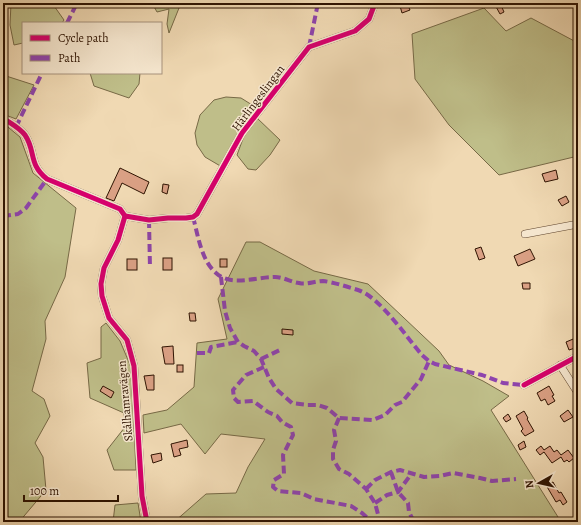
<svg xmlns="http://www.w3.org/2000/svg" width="581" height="525" font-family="Alegreya,serif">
<rect width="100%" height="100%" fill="#f0d9b3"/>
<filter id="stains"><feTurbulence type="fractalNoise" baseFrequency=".005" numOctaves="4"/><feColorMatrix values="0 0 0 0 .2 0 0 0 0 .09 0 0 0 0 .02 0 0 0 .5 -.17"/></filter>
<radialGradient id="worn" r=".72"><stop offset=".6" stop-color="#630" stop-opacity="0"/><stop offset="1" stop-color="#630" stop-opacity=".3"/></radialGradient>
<g fill="#bfbe89" stroke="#776946">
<path d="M11,3H52L64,20L62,23H23V43L14,45L10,25Z"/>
<path d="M152,3H181L169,33L167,24L169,9L157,12Z"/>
<path d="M484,8L506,31L531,18L578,43V156L499,175L449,125L415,79L412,34Z"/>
<path d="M90,73H140L139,84L129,98L94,86Z"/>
<path d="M3,75L34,85L16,119L3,114Z"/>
<path d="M226,97L241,98L257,108L222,167L205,157L197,145L195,133L200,115L214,100Z"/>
<path d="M257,118L280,140L270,155L256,170L248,169L237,155L244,136Z"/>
<path d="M3,123L20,137L33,173L76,208L65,277L45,321L46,339L32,391L44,399L50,416L35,443L43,457L46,490L19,522H3Z"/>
<path d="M246,242H260L314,271L368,284L439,351L449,365L483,381L509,396L491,410L558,517L562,522H174L206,494L236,493L248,467L265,439L221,434L205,454L181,424L144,433L143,415L167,410L194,387L197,343L227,339L218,299Z"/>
<path d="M106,323L120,341L131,367L136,470H114L107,450L125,427L124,413L90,398L87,363L101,358V327Z"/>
<path d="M138,503L141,522H113L115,505Z"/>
</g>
<g fill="#daa084" stroke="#2f1402">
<path d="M407,3L410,10L402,13L400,6Z"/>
<path d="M494,3H500L504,12L500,14Z"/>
<path d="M120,168L149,182L144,194L122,183L114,201L106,198Z"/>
<path d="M556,170L558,179L545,182L542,174Z"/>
<path d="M163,184L169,185L167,194L162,192Z"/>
<path d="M566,196L569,202L562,206L558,200Z"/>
<path d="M481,247L485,258L479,260L475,249Z"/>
<path d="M530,249L535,259L518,266L514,256Z"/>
<rect x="163" y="258" width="9" height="12"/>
<rect x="127" y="259" width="10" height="11"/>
<rect x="220" y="259" width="7" height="8"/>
<path d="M522,283H530V289H523Z"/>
<path d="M189,313H195L196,321H190Z"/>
<path d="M282,329L293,330V335L282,334Z"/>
<path d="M578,337V347L569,350L566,342Z"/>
<path d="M173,346L174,364H165L162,347Z"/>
<rect x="177" y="365" width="6" height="7"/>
<path d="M154,375V390H147L144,376Z"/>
<path d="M103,386L114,392L111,398L100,391Z"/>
<path d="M549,386L554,395L552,396L555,401L548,405L545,399L541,401L537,393Z"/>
<path d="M568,410L573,417L564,422L560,416Z"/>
<path d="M524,411L528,418L527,419L534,431L525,436L521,431L523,429L516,416Z"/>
<path d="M508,414L511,419L506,422L503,418Z"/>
<path d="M187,440L188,447L179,449L181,455L174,457L171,444Z"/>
<path d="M524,441L526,447L520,450L518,445Z"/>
<path d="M541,446L544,450L550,446L554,452L557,450L561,455L568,450L574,458L569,462L567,460L564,462L561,457L552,463L544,452L540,455L536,450Z"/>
<path d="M161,453L162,460L153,463L151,455Z"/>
<path d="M553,482L559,493L561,492L567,502L563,505L560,500L556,502L546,485Z"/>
</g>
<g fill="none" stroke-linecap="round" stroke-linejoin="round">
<g stroke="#5f452e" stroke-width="8">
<g id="minor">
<path d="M3,118C10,123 20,128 25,135C36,151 28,164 47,179L120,209L125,216L118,240L104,268L101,284L102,296L109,318L127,340L134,366L142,496L147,522"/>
<path d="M125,216L149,220L168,218H186L193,217L197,214L242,133L309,47L355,31L369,19L375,3"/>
<path d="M525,234L578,224"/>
<path d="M560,365L578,393"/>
<path d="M524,385L578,356"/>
</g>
</g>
<use href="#minor" stroke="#f5e6ce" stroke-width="7"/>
<g stroke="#8e44ad" stroke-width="4" stroke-dasharray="8 4" stroke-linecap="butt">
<path d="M67,23L77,3"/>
<path d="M309,47L318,3"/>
<path d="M16,127L42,73"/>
<path d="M3,216L18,214L26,208L47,179"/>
<path d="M193,217C198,235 201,260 216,273C231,287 256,277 275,277C283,277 291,282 299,283C307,285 315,281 323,281C333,282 348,287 358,290C380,297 407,338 422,355L429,361L435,364L482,375L503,383L524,385"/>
<path d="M149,220L150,268"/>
<path d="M221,277L225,311L230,328L238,342L244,346L254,351L261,359L269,378L276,389L292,403L307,405H318L327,408L339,418L373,420L385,415L395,405L402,402L421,379L429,361"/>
<path d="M3,280L5,289L3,301"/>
<path d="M197,353H209L211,347L238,342"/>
<path d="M261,359L282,349"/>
<path d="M264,367L246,375L233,390L234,398L238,402L253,401L268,412L277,416L282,422L291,427L293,435L283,455L284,474L274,480L273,487L278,491L301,493L314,499L351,506L362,513L372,522"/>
<path d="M339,418L334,430L336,441L333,450V459L339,469L349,474L366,489L375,503L380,522"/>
<path d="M391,472L398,492L408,503L409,512L414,522"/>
<path d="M366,489L375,480L391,472L400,470L424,477L440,476L453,473L480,478L492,481L516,479"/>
<path d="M375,503L387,495L398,492L412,473"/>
</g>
<g stroke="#f5e6ce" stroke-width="8">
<g id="cycleway">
<path d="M3,118C10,123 20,128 25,135C36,151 28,164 47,179L120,209L125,216L118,240L104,268L101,284L102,296L109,318L127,340L134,366L142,496L147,522"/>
<path d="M125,216L149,220L168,218H186L193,217L197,214L242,133L309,47L355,31L369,19L375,3"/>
<path d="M524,385L578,356"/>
</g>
</g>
<use href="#cycleway" stroke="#d6006c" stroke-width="5"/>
</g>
<g text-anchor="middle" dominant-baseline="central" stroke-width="3" stroke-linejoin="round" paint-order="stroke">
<g font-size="12" fill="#2f1402" stroke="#f5e6ce">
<text transform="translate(258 98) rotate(-53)">Härlingeslingan</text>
<text transform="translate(125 401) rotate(-95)">Skålhamravägen</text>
</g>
</g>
<rect width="581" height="525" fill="none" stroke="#f0d9b3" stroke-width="16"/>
<rect x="4" y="4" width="573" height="517" fill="none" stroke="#2f1402" stroke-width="2"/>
<rect x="8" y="8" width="565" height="509" fill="none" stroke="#2f1402"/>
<rect x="22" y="22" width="140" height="52" fill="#f5e6ce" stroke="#a6927c"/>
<rect x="30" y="35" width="20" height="6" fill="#d6006c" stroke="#a6927c"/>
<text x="58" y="42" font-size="12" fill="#2f1402">Cycle path</text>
<rect x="30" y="55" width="20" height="6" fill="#8e44ad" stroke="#a6927c"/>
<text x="58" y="62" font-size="12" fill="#2f1402">Path</text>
<g transform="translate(539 483) rotate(262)" stroke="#f5e6ce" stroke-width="3" paint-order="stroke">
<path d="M0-3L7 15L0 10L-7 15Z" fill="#2f1402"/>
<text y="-6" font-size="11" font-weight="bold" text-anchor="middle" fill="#2f1402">N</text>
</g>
<path d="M24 495v6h94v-6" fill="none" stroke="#2f1402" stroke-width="2"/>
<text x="30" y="495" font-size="12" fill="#2f1402" stroke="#f5e6ce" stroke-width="3" paint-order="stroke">100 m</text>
<rect width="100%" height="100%" filter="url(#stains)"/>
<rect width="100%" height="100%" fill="url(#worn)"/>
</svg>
